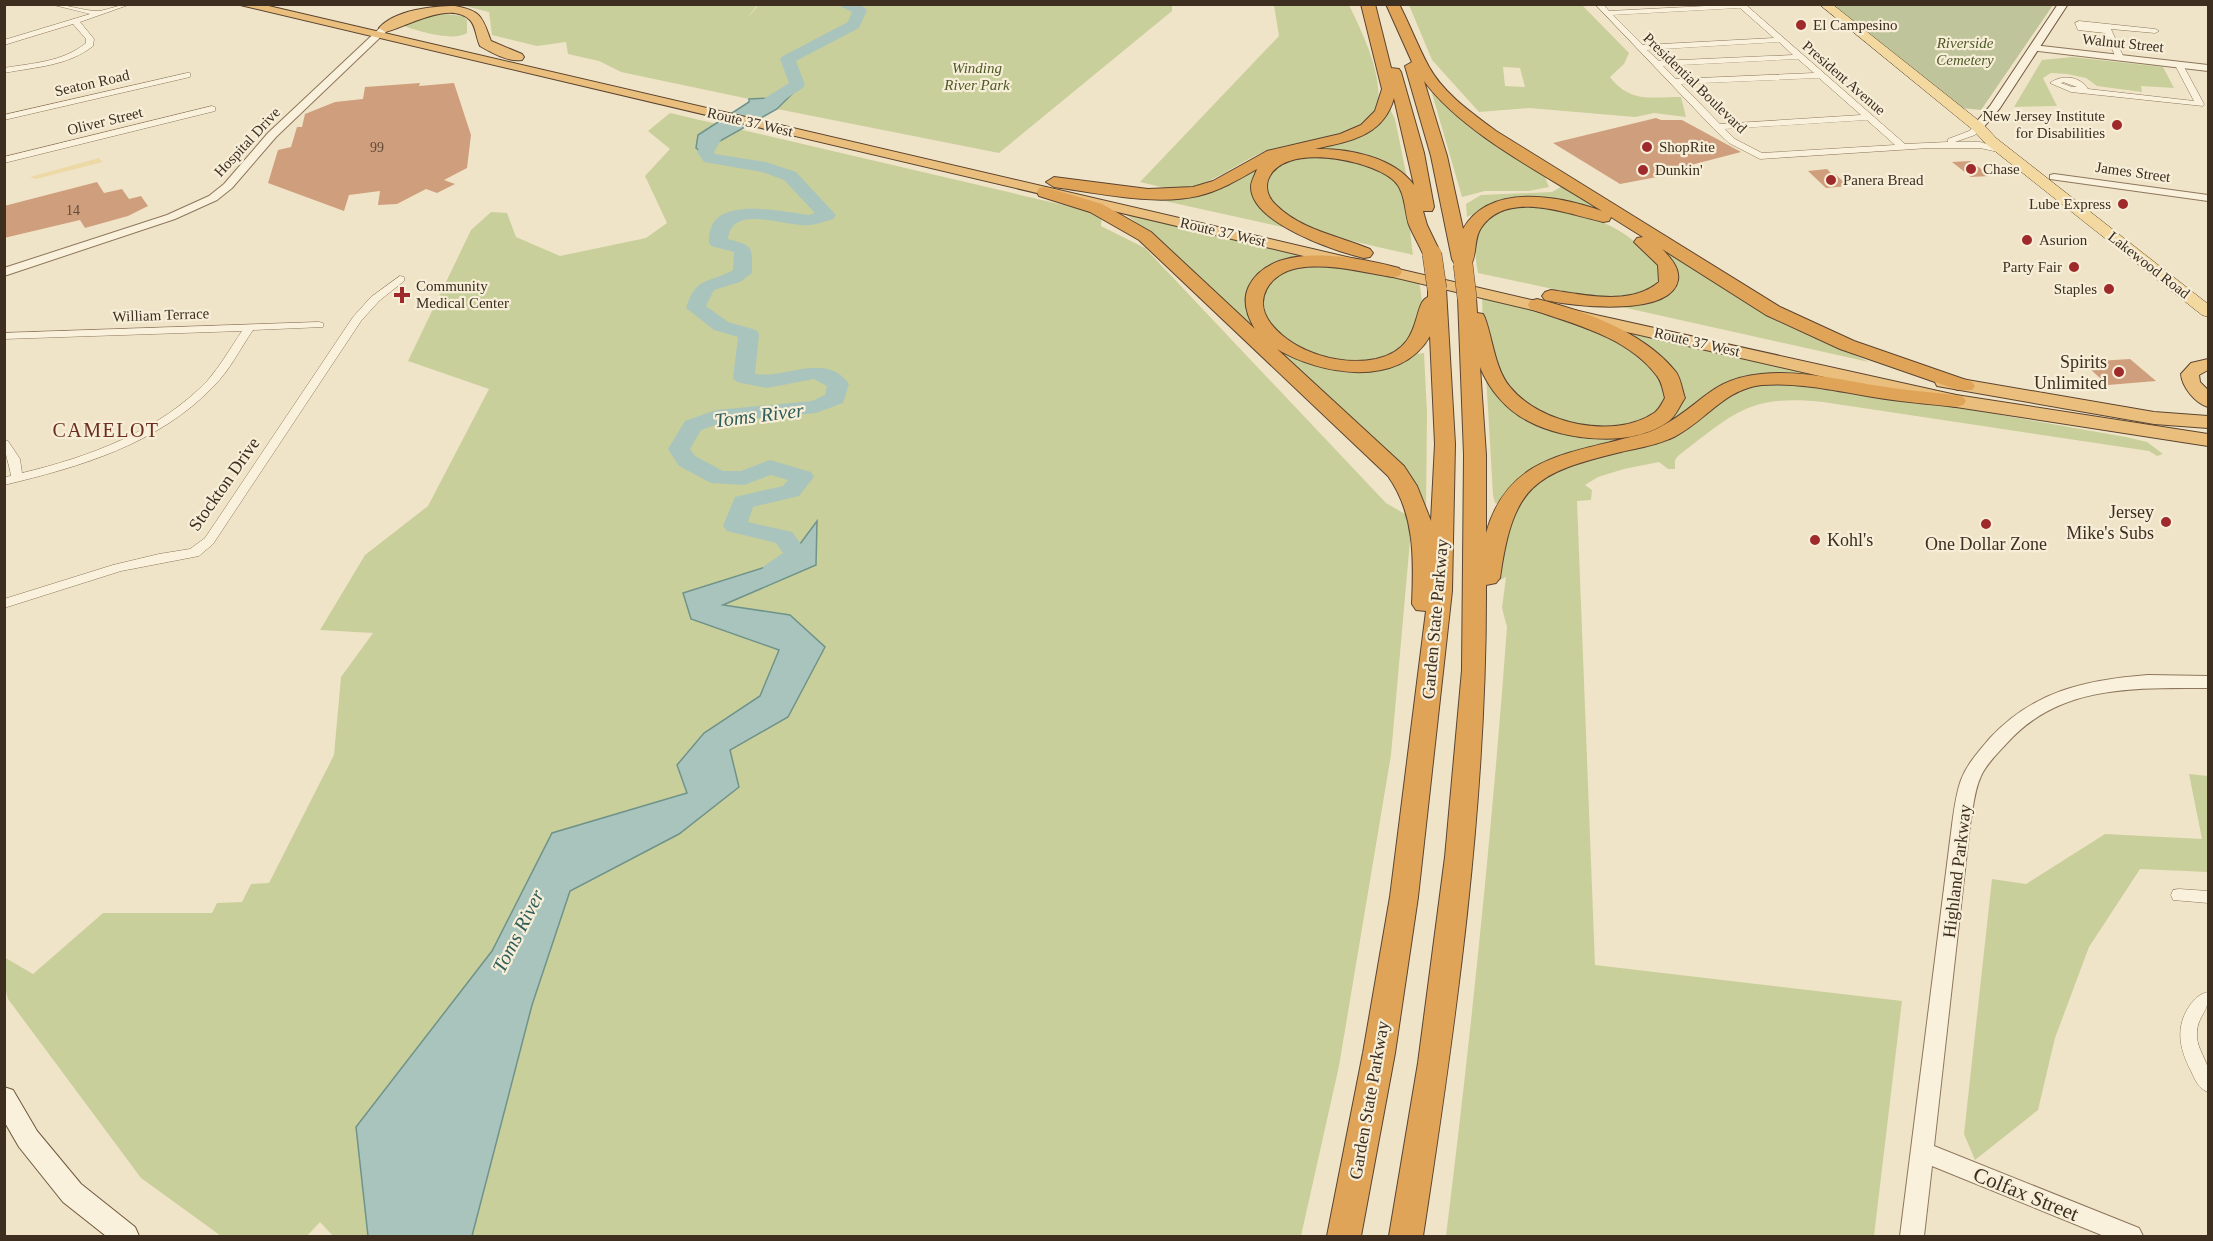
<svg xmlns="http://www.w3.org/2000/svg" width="2213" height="1241" font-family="'Times New Roman',serif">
<rect width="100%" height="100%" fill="#f0e4c8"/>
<g fill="#c9cf9b" fill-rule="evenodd">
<path d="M436,4L757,5L747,19L759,4H1172V11L999,153L777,109L786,101L770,98L749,99L621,72L599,61L568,54L566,42L537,46L492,35L489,12L461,5Z"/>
<path d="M1274,5H1349C1360,28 1393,92 1371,116C1352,138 1299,141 1272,149C1239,159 1213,188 1176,189C1164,189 1151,184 1140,182L1279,36Z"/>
<path d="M1409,5H1582L1629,53L1624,64L1610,77C1630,103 1651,97 1681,97L1686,117L1654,113L1635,117L1529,108L1479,112L1432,60ZM1503,67L1520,68L1525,87L1505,86Z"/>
<path d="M436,13L463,16L467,20V33C454,42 416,31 402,25Z"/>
<path d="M2072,57L2163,67L2174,88L2141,86L2142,92L2097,86L2086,78L2067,74L2051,73L2043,78L2057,106L2014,107L2042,60Z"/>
<path d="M1431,90L1542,170L1549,187L1529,191H1485L1462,197Z"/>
<path d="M1390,109L1395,119L1407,178L1388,166L1303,152L1253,181L1291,229L1142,196L1172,197L1381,120Z"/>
<path d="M670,113L1102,214L1101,226L1145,248L1386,503L1412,518L1391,755L1339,1066L1301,1236H472L532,1005L570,890L679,834L730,750L788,717L790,615L722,605L815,565L788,560L683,593L692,619L780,650L760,696L704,733L688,793L552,833L492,951L356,1127L368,1236H333L320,1222L307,1236H221L141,1178L8,999L5,988L4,957L33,974L103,913H212L217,903L242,902L251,884L269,883L334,755L341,677L373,633L320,630L365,555L428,506L489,389L408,361L471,230L491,212L507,213L516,237L560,256L646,238L667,223L645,176L670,149L648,131Z"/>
<path d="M1345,157C1358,162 1378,166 1389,175C1411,193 1409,229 1413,255C1373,245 1306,235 1276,208C1267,200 1266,188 1266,177C1289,153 1314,158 1345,157Z"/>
<path d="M1564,185L1823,340L1869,362L1613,305L1673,286L1644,238L1614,219L1581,206L1495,204L1467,217L1466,204L1481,195L1552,192Z"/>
<path d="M1536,204C1594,218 1619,220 1661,267L1660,283L1636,296L1590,297L1478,273C1468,218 1486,211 1536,204Z"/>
<path d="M1125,214L1319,258L1259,273L1248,289L1254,322L1329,367L1424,353L1427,413L1426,512L1144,228Z"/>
<path d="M1325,263L1419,282C1422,295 1425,320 1417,332C1390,378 1305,365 1275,329C1271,324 1265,319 1264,314C1261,307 1262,298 1261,291L1282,270Z"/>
<path d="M1482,298C1539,311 1614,323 1654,369C1660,377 1664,389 1668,398L1656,416L1621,428L1578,427L1535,412L1503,381L1483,326Z"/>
<path d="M1614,329L1841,381L1744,378C1706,387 1689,415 1656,431L1547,461L1540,465L1499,504L1495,503L1493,495L1486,375L1516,410L1615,436L1679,399Z"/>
<path d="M1773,382L1881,394L2126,437L2147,442L2163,454L2157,456L2149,451L1823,402C1749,394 1733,414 1678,456L1675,460V469H1668L1659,462L1624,469L1598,477L1585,485L1592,490L1591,500L1577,501L1595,965L1902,1001L1874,1236H1446C1471,1034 1492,831 1507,627L1502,608L1506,577L1493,584L1499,542L1530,485L1560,466L1659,440L1728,392Z"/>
<path d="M2189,774L2208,776V872L2140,869L2089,947L2055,1038L2038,1110L1975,1160L1964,1134L1992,879L2026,884L2105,834L2202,839Z"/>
</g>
<path fill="#ecd9a5" d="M99,158L103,162L36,179L30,177Z"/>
<path fill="#bfc49a" d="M1830,5H2053L1981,110L1962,108Z"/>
<g fill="#a9c4bc" stroke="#6f938a" stroke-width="1.5">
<path d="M794,84L800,86L777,109L718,142L712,150L701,152L696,148L698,135L749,102V99L770,98Z"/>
<path d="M817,521L816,565L723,605L790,615L825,647L788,717L730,750L739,787L679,834L570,891L532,1005L472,1236H368L356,1127L492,951L552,833L687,793L677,765L704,733L760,696L779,650L691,619L683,593L788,560Z"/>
</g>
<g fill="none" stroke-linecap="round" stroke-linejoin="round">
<g fill="#a9c4bc" fill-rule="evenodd">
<path d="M836,4C847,4 860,2 867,10L859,28L796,61L805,85L803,88L774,106H762L760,103L762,100L789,83L780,59L783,56L848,22L852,12Z"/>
<path d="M728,123L736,128L722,138L714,152L715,154L766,162L796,172L836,215L833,219C826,221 818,224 810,225C786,228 732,202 728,239C754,246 752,246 752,273L740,282L714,290L706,306L728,322L756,330L759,334L755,374C786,379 826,351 849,384L843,403L816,413L727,421L701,430L690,449L695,456L723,471H741L770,460L811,472L814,477L799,496L753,507L748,522L792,532L809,555C800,569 780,582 764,578L761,572L764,566L783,553L776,543L727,531L723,526L735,497L783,486L788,480L771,475L744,485L711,483L679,466L668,449L685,421L716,410L812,401L825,395L827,386L814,379L767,388L737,382L733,378L738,337L714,330L686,308C696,276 708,284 733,270L734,252L711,246L709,242C709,238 709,232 711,228C721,197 785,212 809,215L815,213L784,180L762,172L704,162L697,152L710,131Z"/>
</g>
</g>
<g fill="#cf9f7d">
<path d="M420,83L419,86L454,83L471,135L467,168L444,180L455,184L437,193L426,189L397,204L378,205L380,191L349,195L344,211L268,183L278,150L291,147L297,127H302L305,114L335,102L363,99L365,87Z"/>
<path d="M1656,118L1661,120H1682L1741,152L1668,171L1673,174L1620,184L1553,143Z"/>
<path d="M1970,161L1976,165L1990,176L1971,177L1952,162Z"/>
<path d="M1827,169L1832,174H1835L1848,186L1826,188L1808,171Z"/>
<path d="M97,182L104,193L122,189L129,199L141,196L148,206L128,216L85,228L80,220L4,238V206Z"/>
<path d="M2130,359L2156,381L2108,385L2082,362Z"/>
</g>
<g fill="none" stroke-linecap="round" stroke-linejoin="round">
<g stroke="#8d765c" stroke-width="1">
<g id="minor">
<path d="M4,4H10L4,7Z"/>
<path d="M50,4C66,4 83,11 98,11C109,10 119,4 131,4L80,22L94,39L93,46C68,66 35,67 4,73V68C33,63 63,62 86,43V39L73,24L4,45V40L90,14Z"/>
<path d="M1595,4H1603L1609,11L1745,4L1905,144L1948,142V139L1969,131L1978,124L1982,127L1975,135L1955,142H1980L2007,150L2003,153L1980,148H1929L1760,159L1729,143L1714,129ZM1740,8L1774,38L1643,45L1613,15ZM1779,42L1793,55L1659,61L1647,50ZM1798,59L1814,73L1676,79L1663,66ZM1819,78L1861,115L1720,124L1681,84ZM1867,120L1895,145L1762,153L1735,139L1725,129Z"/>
<path d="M2079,21L2155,29L2159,31L2155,33L2111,29L2124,58L2120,60L2116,58L2105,33L2078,30L2075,23Z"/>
<path d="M2176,63L2183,65L2204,104L2203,106L2071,92L2050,83C2062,74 2080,76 2088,89L2194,101L2175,65ZM2063,82L2077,87H2072L2061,83Z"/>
<path d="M187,73H190V77L4,120V115Z"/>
<path d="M212,106L215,107V111L4,163V157Z"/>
<path d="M400,276L404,277V281L379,301L361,321L213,544L199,556L121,571L4,608V599L113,565L159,554L190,549L205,538L353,317L371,297Z"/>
<path d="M319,322L323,323V327L253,330C240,349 230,370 213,387C158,444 80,467 4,485V477L11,476C9,463 4,452 4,440L8,441L20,459L22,473C89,457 160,431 208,380C221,365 231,347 242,331L4,339V333Z"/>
<path d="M2179,889L2208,891V903L2173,900L2171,895L2173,890Z"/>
<path d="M2208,992C2210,1013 2198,1014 2197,1032C2196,1046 2204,1055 2208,1068C2210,1075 2209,1086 2208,1092C2199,1089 2195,1080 2191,1071C2179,1048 2175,1027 2190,1005C2196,998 2199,994 2208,992Z"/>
</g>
</g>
<g stroke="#8d765c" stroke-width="2">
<g id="tertiary">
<path d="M382,26L390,28L276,137L232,188L217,200L175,219L4,276V268L167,215L209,196L224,184L268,133Z"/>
<path d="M2033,45L2208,65V71L2030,50V46Z"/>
<path d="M2054,174L2208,195V201L2050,179V175Z"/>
<path d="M2148,675L2208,676V688C2136,688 2060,684 2007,743C1998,753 1987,763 1981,776C1974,791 1973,809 1970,825L1934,1146L2139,1228L2143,1236H2104L1932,1166L1924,1236H1900L1952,825C1954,810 1956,794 1961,780C1967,764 1979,751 1990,738C2034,691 2085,680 2148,675Z"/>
</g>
</g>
<g stroke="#6f573f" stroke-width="2">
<g id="secondary">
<path d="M2058,4H2068L2000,108L1982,129H1974L1972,127L1990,106Z"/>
<path d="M4,1087L13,1090L37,1131L81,1184L135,1227L139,1236H106L63,1202L19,1147L4,1121Z"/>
</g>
</g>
<g stroke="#5b4430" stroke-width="1">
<path id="primary" d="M1819,4H1832L1983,124L1996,138L2208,304V317L2202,315L1986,144L1973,130Z"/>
</g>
<g stroke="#5b4430" stroke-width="2">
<g id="trunk">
<path d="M236,4H260L1596,315L1956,395L2208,434V446L1956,407L1596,325Z"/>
<path d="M455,6C482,11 482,17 491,41L522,54L524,57L522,60C508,62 492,53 480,46C476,38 476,26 470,20C450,0 406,27 385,32L379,28C395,10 432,6 455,6Z"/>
<path d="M2208,359V370L2199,375L2200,382L2208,390V407C2195,403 2182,387 2181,374L2191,363Z"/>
<path d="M1944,376L2154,412L2208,416V428L2154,424L1937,386L1935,382L1937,378Z"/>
</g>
</g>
<g stroke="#5b4430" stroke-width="2">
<g id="motorway">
<path d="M1361,4H1375L1391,68L1399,69L1401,72L1424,153L1434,207L1432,211H1423L1427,225L1441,254L1438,258H1426L1423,254C1419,244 1413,235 1409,225C1404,210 1406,190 1392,179C1367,159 1282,142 1268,180C1265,189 1269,199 1276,205C1301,230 1339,236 1370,249L1373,253L1370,257L1364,258C1335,251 1251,223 1251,187C1251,181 1255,175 1257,169C1238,180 1219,191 1198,196C1154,206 1098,193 1054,187L1046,182L1054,177L1148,189L1193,187L1213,181L1267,151L1340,134L1361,125L1375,111L1382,89ZM1394,98L1414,185C1394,157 1348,148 1315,149C1349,141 1383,137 1394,98Z"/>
<path d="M1386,4H1399C1410,25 1418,47 1429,67C1444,94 1472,113 1496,131L1780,307L1854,341L1972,382L1975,386L1972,390H1958L1840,349L1766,315L1662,249C1670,257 1680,268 1678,280C1671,318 1571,306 1545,300L1542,296L1545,292L1551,290C1586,295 1630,306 1659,282L1658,265L1634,242L1637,238L1643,237L1611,217L1609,221L1603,222C1568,214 1507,189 1481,228C1473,240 1478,256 1469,268H1457L1452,259L1431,156L1405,66L1412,62ZM1424,81C1463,134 1546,175 1602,211C1560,196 1490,182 1463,229L1447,156Z"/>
<path d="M1045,187L1102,204L1151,232L1255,329C1247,316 1242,300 1249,286C1273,239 1360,258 1399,268L1402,272L1399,276L1393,277C1361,272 1330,263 1298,268C1270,273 1251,300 1272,325C1295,353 1341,366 1376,359C1425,348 1411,304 1428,297V289L1431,285H1443L1446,289L1455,444L1452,591L1418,897L1395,1053L1361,1236H1327L1363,1053L1390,897L1426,611L1416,610L1412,604C1414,559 1415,514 1388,476L1139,240L1090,212L1039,196L1037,192L1039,188ZM1430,336L1435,444L1431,521L1417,486L1404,466L1277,349C1320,375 1400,389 1430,336Z"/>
<path d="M1467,292L1473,294L1476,298L1477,313L1483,314L1485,318C1493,340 1495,369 1510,387C1540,424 1614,440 1654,413C1659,410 1662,403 1665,398C1663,391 1662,382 1657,376C1628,337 1574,324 1530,309L1528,305L1530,301L1537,299C1585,311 1644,332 1676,372C1681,379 1682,390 1685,398C1680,405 1676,416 1669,421C1634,448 1565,441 1528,421C1506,410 1489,389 1480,367L1486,455V533C1506,463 1557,455 1619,440C1633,436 1649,434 1662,426C1702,405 1710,379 1761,374C1801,370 1840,380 1879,386C1904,390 1930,392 1956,395L1963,397L1966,401L1963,405L1956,407C1930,404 1905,402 1879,398C1841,392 1802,382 1762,385C1724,389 1706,421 1674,437C1657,445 1639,448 1621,452C1534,473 1513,485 1500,578L1496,583L1486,585C1487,803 1456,1021 1423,1236H1389L1418,1063L1445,857L1462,670L1464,455L1458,298L1461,294Z"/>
</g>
</g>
<use href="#minor" fill="#faf1dc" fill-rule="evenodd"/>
<use href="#tertiary" fill="#faf1dc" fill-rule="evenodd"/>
<use href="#secondary" fill="#faf1dc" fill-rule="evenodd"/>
<use href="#primary" fill="#f3d9a0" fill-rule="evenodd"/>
<use href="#trunk" fill="#eabe7c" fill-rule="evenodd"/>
<use href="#motorway" fill="#e0a458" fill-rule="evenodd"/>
<g stroke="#5b4430" stroke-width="20" stroke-linecap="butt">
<g id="motorway-bridge">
<path d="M1432,254L1437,289"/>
<path d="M1463,264L1467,298"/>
</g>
</g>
<use href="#motorway-bridge" stroke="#e0a458" stroke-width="19"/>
</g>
<g fill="#9e2a2b" stroke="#f7eed8" stroke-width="2">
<circle cx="1801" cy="25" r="6"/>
<circle cx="2117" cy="125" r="6"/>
<circle cx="1647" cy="147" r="6"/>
<circle cx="1971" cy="169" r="6"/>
<circle cx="1643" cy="170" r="6"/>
<circle cx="1831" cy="180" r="6"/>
<circle cx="2123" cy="204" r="6"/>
<circle cx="2027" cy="240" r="6"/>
<circle cx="2074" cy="267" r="6"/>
<circle cx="2109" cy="289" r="6"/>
<path d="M399 286h6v6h6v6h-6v6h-6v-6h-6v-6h6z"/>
<circle cx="2119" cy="372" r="6"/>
<circle cx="2166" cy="522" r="6"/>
<circle cx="1986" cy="524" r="6"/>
<circle cx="1815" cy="540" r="6"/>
</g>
<g text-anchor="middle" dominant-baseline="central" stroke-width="4.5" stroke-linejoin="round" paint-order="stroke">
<g font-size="14" fill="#624a37">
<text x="377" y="147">99</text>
<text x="73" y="210">14</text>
</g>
<g font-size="15" fill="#3d2e20" stroke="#f7eed8" text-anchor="start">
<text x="1813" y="25">El Campesino</text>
<text x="2105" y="116" text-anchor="end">New Jersey Institute<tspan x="2105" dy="17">for Disabilities</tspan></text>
<text x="1659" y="147">ShopRite</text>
<text x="1983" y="169">Chase</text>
<text x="1655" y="170">Dunkin'</text>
<text x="1843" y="180">Panera Bread</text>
<text x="2111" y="204" text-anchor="end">Lube Express</text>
<text x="2039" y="240">Asurion</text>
<text x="2062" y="267" text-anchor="end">Party Fair</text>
<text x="416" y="286">Community<tspan x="416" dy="17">Medical Center</tspan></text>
<text x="2097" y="289" text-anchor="end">Staples</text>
</g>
<g font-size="15" font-style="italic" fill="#4d5a26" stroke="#f7eed8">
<text x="1965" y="43">Riverside<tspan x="1965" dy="17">Cemetery</tspan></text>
<text x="977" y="68">Winding<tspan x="977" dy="17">River Park</tspan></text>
</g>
<g font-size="15" fill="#3d2e20" stroke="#f7eed8">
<text transform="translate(2123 43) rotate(6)">Walnut Street</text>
<text transform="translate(1844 78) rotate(41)">President Avenue</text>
<text transform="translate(92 83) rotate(-13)">Seaton Road</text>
<text transform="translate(1695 83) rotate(44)">Presidential Boulevard</text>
<text transform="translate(105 121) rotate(-14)">Oliver Street</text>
<text transform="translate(750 122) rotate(13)">Route 37 West</text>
<text transform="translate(247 142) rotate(-47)">Hospital Drive</text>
<text transform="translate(2133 172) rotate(8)">James Street</text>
<text transform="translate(1223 232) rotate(13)">Route 37 West</text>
<text transform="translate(2149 265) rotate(38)">Lakewood Road</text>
<text transform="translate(161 315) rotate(-2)">William Terrace</text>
<text transform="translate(1697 342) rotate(13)">Route 37 West</text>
</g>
<g font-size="18" fill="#3d2e20" stroke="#f7eed8" text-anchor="end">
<text x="2107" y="362">Spirits<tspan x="2107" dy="21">Unlimited</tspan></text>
<text x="2154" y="512">Jersey<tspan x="2154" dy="21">Mike's Subs</tspan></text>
<text x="1827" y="540" text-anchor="start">Kohl's</text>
<text x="1986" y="544" text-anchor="middle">One Dollar Zone</text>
</g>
<g font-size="18" fill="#3d2e20" stroke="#f7eed8">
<text transform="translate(224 484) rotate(-55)">Stockton Drive</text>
<text transform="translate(1435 619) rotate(-85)">Garden State Parkway</text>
<text transform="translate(1957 871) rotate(-83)">Highland Parkway</text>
<text transform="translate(1369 1100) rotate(-80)">Garden State Parkway</text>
</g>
<g font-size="20" font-style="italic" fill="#2f5d5a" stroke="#f7eed8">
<text transform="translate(759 415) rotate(-7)">Toms River</text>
<text transform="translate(518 931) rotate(-63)">Toms River</text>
</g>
<g font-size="20" letter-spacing="1.5" fill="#6b2e1e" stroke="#f7eed8">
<text x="106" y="430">CAMELOT</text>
</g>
<g font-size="21" fill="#3d2e20" stroke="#f7eed8">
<text transform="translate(2026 1194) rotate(22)">Colfax Street</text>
</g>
</g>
<rect width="2213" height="1241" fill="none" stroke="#3d2e20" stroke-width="12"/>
</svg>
